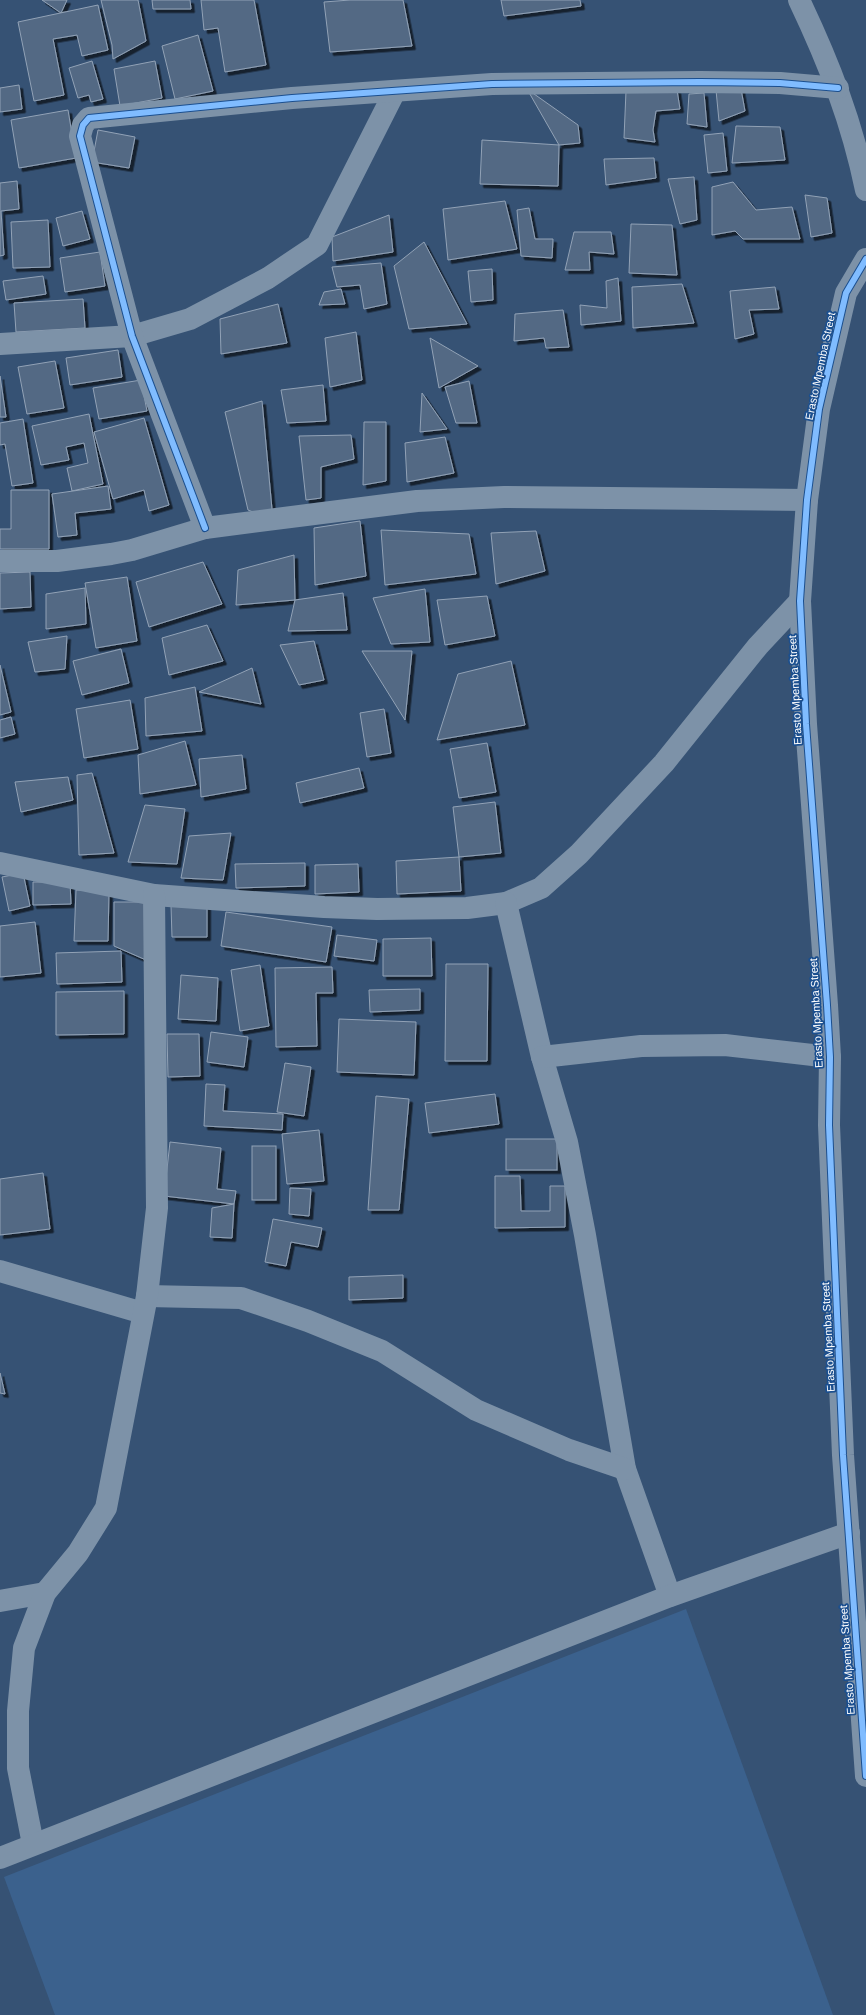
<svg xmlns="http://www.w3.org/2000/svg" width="866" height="2015" font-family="Arial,sans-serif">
<defs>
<filter id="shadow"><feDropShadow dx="3.5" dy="3.5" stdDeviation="0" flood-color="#0009"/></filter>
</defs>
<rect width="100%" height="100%" fill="#365274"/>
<path fill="#3b618d" d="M686,1609L833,2015H55L4,1877Z"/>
<g fill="#526984" stroke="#92a2b6" filter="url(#shadow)">
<path d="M42,0H67L61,13Z"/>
<path d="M101,0H138L146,41L113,59L112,45Z"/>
<path d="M152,0H190L191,9H153Z"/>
<path d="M201,0H254L266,65L225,72L218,28L204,30Z"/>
<path d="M350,0H403L412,46L330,52L324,2Z"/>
<path d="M501,0H580L581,6L504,16Z"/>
<path d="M98,5L108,50L82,56L77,35L53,39L64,95L34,101L18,22Z"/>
<path d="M198,35L213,91L175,99L162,46Z"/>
<path d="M92,61L103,99L91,102L89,95L78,98L69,68Z"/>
<path d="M155,61L162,98L120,106L114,69Z"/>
<path d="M19,85L22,109L0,112V88Z"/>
<path d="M527,89L578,125L580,143L559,145Z"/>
<path d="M741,89L745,111L719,121L716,90Z"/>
<path d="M677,90L680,109L656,111L653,130L655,142L624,138L626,91Z"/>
<path d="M704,93L707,127L687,124L689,94Z"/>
<path d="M68,110L76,158L19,168L11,120Z"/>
<path d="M736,126L780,127L785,160L732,163Z"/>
<path d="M98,130L135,137L129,168L92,162Z"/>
<path d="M723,133L727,171L708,173L704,135Z"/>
<path d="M482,140L559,145L558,186L480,184Z"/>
<path d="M654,158L656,178L606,185L604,159Z"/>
<path d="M694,177L697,220L680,224L668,179Z"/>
<path d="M17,181L19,209L1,211L4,255L0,256V183Z"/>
<path d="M733,182L756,210L792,207L800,239H743L735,231L712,235V187Z"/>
<path d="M805,195L827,198L832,233L811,237Z"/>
<path d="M505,201L517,249L448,260L443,209Z"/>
<path d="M529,208L535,239H553L552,258L521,256L517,210Z"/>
<path d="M82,211L90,239L63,246L56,218Z"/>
<path d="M389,215L393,252L333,261L332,237Z"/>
<path d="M48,220L50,267L13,268L11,222Z"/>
<path d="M631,224L672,225L677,275L629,273Z"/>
<path d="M574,232H611L614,254L589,252L590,270H565Z"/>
<path d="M424,242L467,324L409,329L394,266Z"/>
<path d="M100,252L105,286L65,292L60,258Z"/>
<path d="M381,263L387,304L364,309L360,285L337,287L332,267Z"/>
<path d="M492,269L493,300L471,302L468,271Z"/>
<path d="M43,276L46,294L6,300L3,281Z"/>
<path d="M618,278L621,321L581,325L580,305L607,308L606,281Z"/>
<path d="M682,284L694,323L633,328L632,287Z"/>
<path d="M775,287L779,309L749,310L754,334L735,339L730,291Z"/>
<path d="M341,289L345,304L319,305L324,292Z"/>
<path d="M83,299L85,328L16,332L14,303Z"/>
<path d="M278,304L287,343L221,354L220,319Z"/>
<path d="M563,310L569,347L546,348L544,338L514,341L515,314Z"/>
<path d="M356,332L362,380L330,387L325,338Z"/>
<path d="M430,338L478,366L439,388Z"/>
<path d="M118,350L122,377L70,385L66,358Z"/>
<path d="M55,361L64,408L27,414L18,367Z"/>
<path d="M0,376L6,417H0Z"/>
<path d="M141,380L147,411L99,419L93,388Z"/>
<path d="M469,381L477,423H456L445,387Z"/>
<path d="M323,385L326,421L287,423L281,390Z"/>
<path d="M422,393L447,429L420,432Z"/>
<path d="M262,401L273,520L248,510L225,412Z"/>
<path d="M89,414L103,484L72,491L67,468L88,463L84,443L66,447L69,460L41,465L32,426Z"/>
<path d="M144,418L169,505L149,511L144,490L113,499L94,432Z"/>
<path d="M23,419L33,483L12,486L5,444L0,445V423Z"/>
<path d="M364,422H386V481L363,485Z"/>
<path d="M351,435L354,459L321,467V498L306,500L299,436Z"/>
<path d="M445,437L454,473L407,482L405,443Z"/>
<path d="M108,486L111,509L75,513L77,535L58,537L52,494Z"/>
<path d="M11,490H49V549H0V529H11Z"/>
<path d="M360,521L366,576L315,585L314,528Z"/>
<path d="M381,530L469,534L476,574L385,585Z"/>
<path d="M536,531L545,571L496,584L491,533Z"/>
<path d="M294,555L295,600L236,605L238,570Z"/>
<path d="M203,562L222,604L149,627L136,582Z"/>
<path d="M30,572L31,607L0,609V573Z"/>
<path d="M127,577L137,641L96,648L85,583Z"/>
<path d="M85,588L86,624L46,629V594Z"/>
<path d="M425,589L430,642L391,644L373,598Z"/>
<path d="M343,593L347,630L288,631L295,600Z"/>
<path d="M487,596L495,636L445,645L437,600Z"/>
<path d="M207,625L223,661L169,675L162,638Z"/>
<path d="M67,636L65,669L35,672L28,642Z"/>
<path d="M314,641L324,680L299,685L280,645Z"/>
<path d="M121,649L129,683L82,695L73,661Z"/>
<path d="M362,651H412L405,720Z"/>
<path d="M511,661L525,725L437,740L458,674Z"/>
<path d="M0,665L11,712L0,715Z"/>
<path d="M252,668L261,704L199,692Z"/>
<path d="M195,687L202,731L146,736L145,698Z"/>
<path d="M130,700L138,749L84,758L76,709Z"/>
<path d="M384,709L391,753L367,757L360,713Z"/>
<path d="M11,717L15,734L0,738V720Z"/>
<path d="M185,741L196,785L140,794L138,755Z"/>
<path d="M487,743L496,792L459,798L450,749Z"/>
<path d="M242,755L246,789L201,797L199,759Z"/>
<path d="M359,768L364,788L300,803L296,783Z"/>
<path d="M92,773L114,853L79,855L77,775Z"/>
<path d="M68,777L73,800L21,812L15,782Z"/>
<path d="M495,802L501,853L459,857L453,807Z"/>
<path d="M145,805L185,809L177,864L128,862Z"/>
<path d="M231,833L223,880L181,878L189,836Z"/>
<path d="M459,857L461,891L397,894L396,861Z"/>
<path d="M305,863V886L236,888L235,864Z"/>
<path d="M358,864L359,892L315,894V865Z"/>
<path d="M23,873L30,906L9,911L2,877Z"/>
<path d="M33,882H70L71,904L33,905Z"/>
<path d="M76,890L109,891L108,941H74Z"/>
<path d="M114,902H147L146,960L114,946Z"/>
<path d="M171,906H207V937H172Z"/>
<path d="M226,912L332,927L326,962L221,946Z"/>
<path d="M35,922L41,973L0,977V926Z"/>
<path d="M337,935L377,940L374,961L334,956Z"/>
<path d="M431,938L432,976H383V939Z"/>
<path d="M121,951L122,982L57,984L56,953Z"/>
<path d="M446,964H488L487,1061H445Z"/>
<path d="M260,965L269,1026L240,1031L231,970Z"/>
<path d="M332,967L333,993H316L317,1046L276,1047L275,968Z"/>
<path d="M181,975L218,978L216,1021L178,1019Z"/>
<path d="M420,989V1010L370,1012L369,990Z"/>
<path d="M124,991V1034L56,1035V992Z"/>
<path d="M339,1019L416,1022L414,1075L337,1072Z"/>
<path d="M211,1032L248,1037L244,1067L207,1062Z"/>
<path d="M167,1034H199L200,1076L168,1077Z"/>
<path d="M285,1063L311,1067L304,1116L277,1112Z"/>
<path d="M206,1084L225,1085L223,1111L283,1114L282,1130L204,1126Z"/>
<path d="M495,1094L499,1124L429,1133L425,1103Z"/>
<path d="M376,1096L409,1099L399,1210H368Z"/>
<path d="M319,1130L324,1181L287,1184L282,1134Z"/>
<rect x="506" y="1139" width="51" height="31"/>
<path d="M170,1142L221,1148L217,1189L236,1191L234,1204L164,1196Z"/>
<rect x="252" y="1146" width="24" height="54"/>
<path d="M43,1173L50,1229L0,1235V1179Z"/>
<path d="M495,1176H520L521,1211H550V1186H565V1227L495,1228Z"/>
<path d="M290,1188L311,1189L309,1216L289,1214Z"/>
<path d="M234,1204L232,1238L210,1237L212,1208Z"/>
<path d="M273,1219L322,1228L318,1247L291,1242L286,1266L265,1262Z"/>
<path d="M403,1275V1298L349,1300V1277Z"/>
<path d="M0,1373L5,1394L0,1393Z"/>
</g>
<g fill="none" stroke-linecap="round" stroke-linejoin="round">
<g stroke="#7d92a8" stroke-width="22">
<path d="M799,0C829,63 852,122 866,190"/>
<path d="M866,259L846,293L819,409L807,500L800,601L806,724L827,1005L830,1057L829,1125L843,1455L866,1776"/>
<path d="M0,344L132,336L190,319L268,278L317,245L395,91"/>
<path d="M205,528L132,336L80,136L83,125L89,118L292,98L492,84L700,82L780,83L838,88"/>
<path d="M0,561H57L111,554L132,550L205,528L417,501L504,497L807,500"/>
<path d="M0,863L154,895L324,907L377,909L467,908L506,903L541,888L579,854L664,763L758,646L800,601"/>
<path d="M506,903L542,1057L567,1142L585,1235L625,1469L670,1596"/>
<path d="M542,1057L641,1046L725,1045L830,1057"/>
<path d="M0,1271L143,1313"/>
<path d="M147,1296L241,1298L308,1321L382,1351L476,1410L569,1450L625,1469"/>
<path d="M0,1601L45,1593"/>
<path d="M33,1844L18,1768V1711L24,1648L45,1593L78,1553L106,1508L147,1296L157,1208L154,895"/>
<path d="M0,1858L670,1596L849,1533"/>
</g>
<g stroke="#1b4f8f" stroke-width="8">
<g id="cycleway">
<path d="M866,259L846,293L819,409L807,500L800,601L806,724L827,1005L830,1057L829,1125L843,1455L866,1776"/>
<path d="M205,528L132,336L80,136L83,125L89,118L292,98L492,84L700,82L780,83L838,88"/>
</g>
</g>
<use href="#cycleway" stroke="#80bcff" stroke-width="6"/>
</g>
<g text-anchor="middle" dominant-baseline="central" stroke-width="3.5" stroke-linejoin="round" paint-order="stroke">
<g font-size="11" fill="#fff" stroke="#1b4f8f">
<text transform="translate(820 366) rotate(-78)">Erasto Mpemba Street</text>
<text transform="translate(795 690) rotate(-93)">Erasto Mpemba Street</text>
<text transform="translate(816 1013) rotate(-93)">Erasto Mpemba Street</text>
<text transform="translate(828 1337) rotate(-93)">Erasto Mpemba Street</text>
<text transform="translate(847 1660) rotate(-94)">Erasto Mpemba Street</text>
</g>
</g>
</svg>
